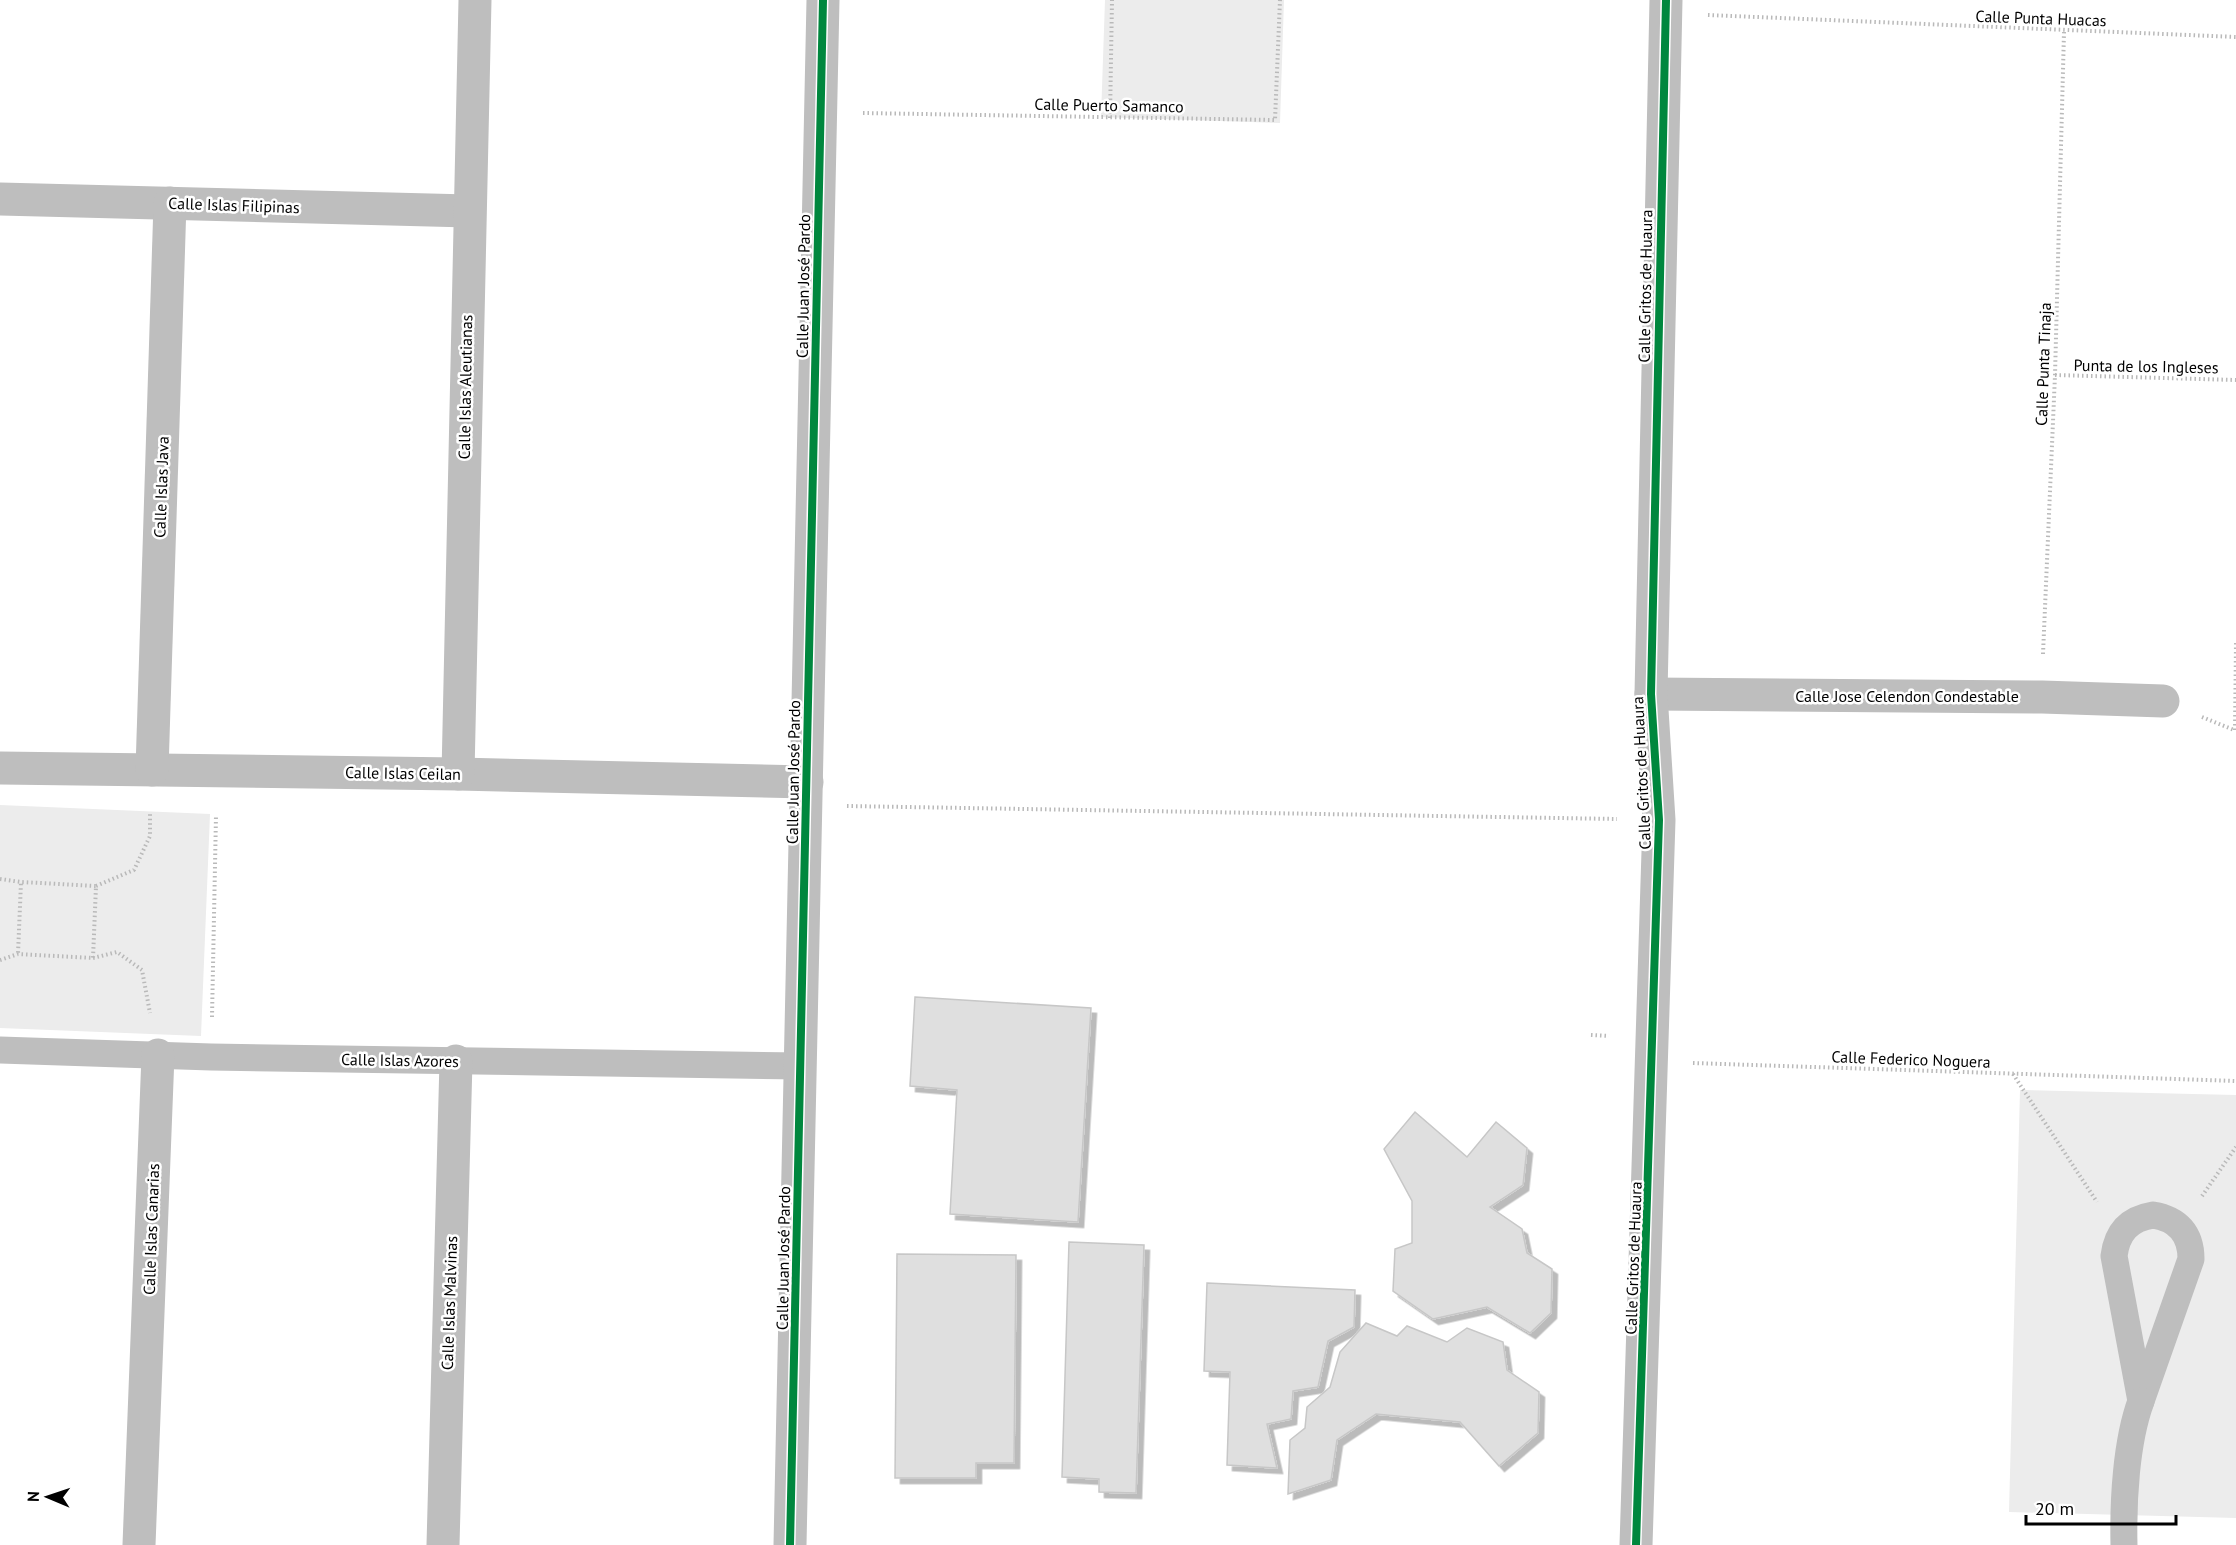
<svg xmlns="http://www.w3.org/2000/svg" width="2236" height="1545" font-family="'PT Sans',sans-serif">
<defs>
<filter id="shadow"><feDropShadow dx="5.5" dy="5.5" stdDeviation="0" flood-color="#0004"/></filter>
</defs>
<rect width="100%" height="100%" fill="#fff"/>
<g fill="#ececec">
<path d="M1105,0H1284L1280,123L1101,117Z"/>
<path d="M0,805L210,814L201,1036L0,1028Z"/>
<path d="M2020,1090L2236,1095V1518L2009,1512Z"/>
</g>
<g fill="#dfdfdf" stroke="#c7c7c7" stroke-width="1.5" filter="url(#shadow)">
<path d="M915,997L1091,1008L1078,1222L950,1214L957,1090L910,1086Z"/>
<path d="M1415,1112L1467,1157L1496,1122L1527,1148L1523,1185L1490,1207L1522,1229L1527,1253L1552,1269L1551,1313L1530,1333L1487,1307L1433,1319L1393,1291L1395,1249L1412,1243V1201L1384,1149Z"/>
<path d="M1069,1242L1144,1245L1136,1493L1099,1492V1479L1062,1477Z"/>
<path d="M897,1254L1016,1255L1014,1463H976V1478H895Z"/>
<path d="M1207,1283L1355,1290L1354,1327L1328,1341L1318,1387L1293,1391L1291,1419L1267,1424L1277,1468L1227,1465L1230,1372L1204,1371Z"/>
<path d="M1366,1323L1397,1336L1407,1326L1447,1342L1467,1328L1503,1342L1507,1370L1539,1392L1538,1433L1499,1466L1460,1422L1376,1414L1337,1440L1331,1480L1288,1494L1290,1440L1305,1428L1307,1407L1330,1387L1340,1352Z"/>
</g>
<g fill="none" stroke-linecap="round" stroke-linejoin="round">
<g stroke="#b9b9b9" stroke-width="4" stroke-dasharray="1.5 3" stroke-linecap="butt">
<path d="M1708,15L2236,37"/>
<path d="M863,113L1275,120L1280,0"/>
<path d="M1110,118L1112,0"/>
<path d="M2055,375L2236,380"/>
<path d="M2043,654L2055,375L2064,32"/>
<path d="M2202,717L2234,730"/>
<path d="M2235,730L2236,643"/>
<path d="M847,806L1617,819"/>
<path d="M0,879L21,882"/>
<path d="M96,886L134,870L150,836V812"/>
<path d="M93,958L117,952L142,970L150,1013"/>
<path d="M0,960L18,954L93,958L96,886L21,882L18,954"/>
<path d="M212,1017L216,815"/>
<path d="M1591,1035L1609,1036"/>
<path d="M1693,1063L2236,1081"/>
<path d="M2013,1074L2097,1202"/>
<path d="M2202,1196L2236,1147"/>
</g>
<g stroke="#bebebe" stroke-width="27">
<path d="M0,1050L211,1057L801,1066"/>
<path d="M2153,1215C2178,1219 2191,1234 2191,1259L2141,1401L2114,1256C2117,1232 2129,1219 2153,1215Z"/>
<path d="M2124,1545C2123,1501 2126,1442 2141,1401"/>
</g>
<g stroke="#bebebe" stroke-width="33">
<path d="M0,199L469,211"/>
<path d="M1651,694L2042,697L2163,701"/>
<path d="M0,768L458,774L807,782"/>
<path d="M152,770L170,203"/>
<path d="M458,774L475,0"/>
<path d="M139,1545L158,1055"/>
<path d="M443,1545L456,1061"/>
<path d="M790,1545L823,0"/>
<path d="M1636,1545L1659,820L1651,694L1666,0"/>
</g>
<g stroke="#fff" stroke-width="11">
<g id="cycleway">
<path d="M790,1545L823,0"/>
<path d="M1636,1545L1659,820L1651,694L1666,0"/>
</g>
</g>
<use href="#cycleway" stroke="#00873e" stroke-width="8"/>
</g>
<g text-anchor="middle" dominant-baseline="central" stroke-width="5" stroke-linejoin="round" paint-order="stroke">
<g font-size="16" fill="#000" stroke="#fff">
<text transform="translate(2041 18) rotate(2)">Calle Punta Huacas</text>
<text transform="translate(1109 105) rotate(1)">Calle Puerto Samanco</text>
<text transform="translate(234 205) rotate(2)">Calle Islas Filipinas</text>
<text transform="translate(803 286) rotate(-89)">Calle Juan José Pardo</text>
<text transform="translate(1645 286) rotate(-89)">Calle Gritos de Huaura</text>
<text transform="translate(2043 364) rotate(-88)">Calle Punta Tinaja</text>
<text transform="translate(2146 366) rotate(1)">Punta de los Ingleses</text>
<text transform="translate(465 387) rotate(-89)">Calle Islas Aleutianas</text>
<text transform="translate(161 487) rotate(-88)">Calle Islas Java</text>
<text x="1907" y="696">Calle Jose Celendon Condestable</text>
<text transform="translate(793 772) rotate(-89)">Calle Juan José Pardo</text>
<text transform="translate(403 773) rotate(1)">Calle Islas Ceilan</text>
<text transform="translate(1641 773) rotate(-93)">Calle Gritos de Huaura</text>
<text transform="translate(1911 1059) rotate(2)">Calle Federico Noguera</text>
<text transform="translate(400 1060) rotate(1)">Calle Islas Azores</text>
<text transform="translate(151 1229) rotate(-88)">Calle Islas Canarias</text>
<text transform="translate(783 1258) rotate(-89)">Calle Juan José Pardo</text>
<text transform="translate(1633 1258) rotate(-88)">Calle Gritos de Huaura</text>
<text transform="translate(449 1303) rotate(-88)">Calle Islas Malvinas</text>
</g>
</g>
<g transform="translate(48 1497) rotate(272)" stroke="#ffffff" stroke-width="4.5" paint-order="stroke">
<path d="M0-4.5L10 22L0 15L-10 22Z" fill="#000000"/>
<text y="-9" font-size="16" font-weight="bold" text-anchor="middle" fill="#000000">N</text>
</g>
<path d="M2026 1515v9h150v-9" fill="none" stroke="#000000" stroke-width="3"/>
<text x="2035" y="1515" font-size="18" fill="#000000" stroke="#ffffff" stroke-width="4.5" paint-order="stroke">20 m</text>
</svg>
